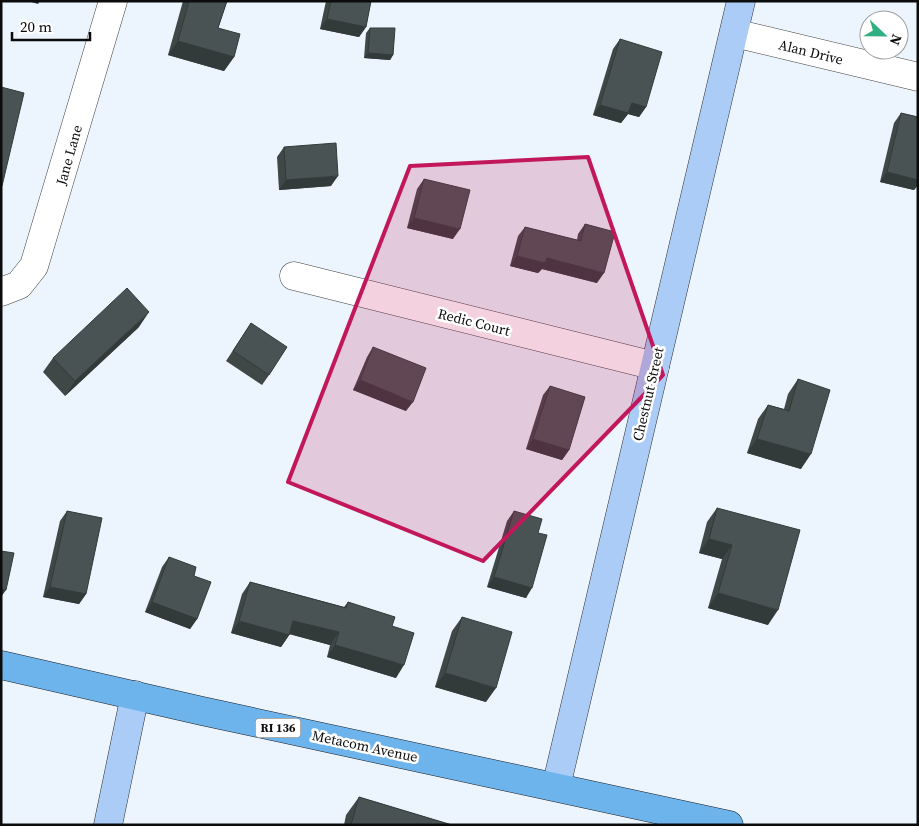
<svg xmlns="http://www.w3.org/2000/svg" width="919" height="826" font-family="'Source Serif 4',serif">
<rect width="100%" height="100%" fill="#ecf5fd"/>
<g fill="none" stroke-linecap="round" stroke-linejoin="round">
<g stroke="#3f3f3f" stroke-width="29">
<g id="street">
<path d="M734,33L918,77"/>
<path d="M294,276L655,366"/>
<path d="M1,292L19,285L34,266L113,1"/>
</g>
</g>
<g stroke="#2e2e2e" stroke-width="29">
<g id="secondary">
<path d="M556,787L741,1"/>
<path d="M108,825L135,695"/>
</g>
</g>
<g stroke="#1d1d1d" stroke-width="29">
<path id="primary" d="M1,665L202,711L729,825"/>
</g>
<use href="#street" stroke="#fff" stroke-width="28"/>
<use href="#secondary" stroke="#acccf8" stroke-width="28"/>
<use href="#primary" stroke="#6db4ed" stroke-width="28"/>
</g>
<g fill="#3f4747">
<path d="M183,1H227L218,28L234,57L224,71L168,55Z"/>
<path d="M326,1H371L366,27L359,37L320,29Z"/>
<path d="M370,28L393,55L390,60L364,58L366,33Z"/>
<path d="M620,39L646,107L639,117L628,114L621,123L593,115L613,49Z"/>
<path d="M901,113L918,117V185L914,190L880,182L894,123Z"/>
<path d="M284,147L331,186L279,190L277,157Z"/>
<path d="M424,179L453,239L407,228L417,189Z"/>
<path d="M585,224L597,283L542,269L538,273L510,266L518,236L525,227L577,240L578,234Z"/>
<path d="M251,323L269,375L262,385L226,361Z"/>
<path d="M139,327L65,396L43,372L53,358Z"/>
<path d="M373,347L406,411L353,390L367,357Z"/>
<path d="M798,379L801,469L747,453L758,419L768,405L784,409L788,394Z"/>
<path d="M550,386L569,450L562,460L526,449L543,395Z"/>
<path d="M717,508L768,625L708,608L722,559L699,553L707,522Z"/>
<path d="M67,511L86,594L79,604L43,597L60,521Z"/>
<path d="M514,511L538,533L526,598L487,587L507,521Z"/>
<path d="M169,557L197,619L190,629L145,612L162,567Z"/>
<path d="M250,582L344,607L348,602L392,626L396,678L327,657L330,645L290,634L281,647L231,633L242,594Z"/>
<path d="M462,617L486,702L435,687L452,631Z"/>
<path d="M359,797L452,825H344L346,815Z"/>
</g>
<g fill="#333a3a">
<path d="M28,1H40L38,4Z"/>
<path d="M327,19L366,27L359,37L320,29Z"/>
<path d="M178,41L234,57L224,71L168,55Z"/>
<path d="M368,53L393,55L390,60L364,58Z"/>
<path d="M632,103L646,107L639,117L628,114L621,123L593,115L600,105Z"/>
<path d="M887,172L918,180V185L914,190L880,182Z"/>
<path d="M338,176L331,186L279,190L286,180Z"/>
<path d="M414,218L460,229L453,239L407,228Z"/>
<path d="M517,256L547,258L604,273L597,283L542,269L538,273L510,266Z"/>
<path d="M149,312L139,327L65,396L75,381Z"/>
<path d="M360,380L413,402L406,411L353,390Z"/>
<path d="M533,439L569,450L562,460L526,449Z"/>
<path d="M757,439L811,454L801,469L747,453Z"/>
<path d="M709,539L732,545L722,559L699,553Z"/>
<path d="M494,577L532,588L526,598L487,587Z"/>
<path d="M50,587L86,594L79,604L43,597Z"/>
<path d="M1,589L6,590L1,597Z"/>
<path d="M718,593L778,610L768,625L708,608Z"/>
<path d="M152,602L197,619L190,629L145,612Z"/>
<path d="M239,621L289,635L281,647L231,633Z"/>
<path d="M293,621L339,632L330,645L285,633Z"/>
<path d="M335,645L404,665L396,678L327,657Z"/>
<path d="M445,673L496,688L486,702L435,687Z"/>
</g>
<g fill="#495353" stroke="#333a3a">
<path d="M189,1H227L218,28L240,34L234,57L178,41Z"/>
<path d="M331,1H371L366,27L327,19Z"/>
<path d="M370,28H395L393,55L368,53Z"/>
<path d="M620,39L662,52L646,107L632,103L628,113L600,105Z"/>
<path d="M1,87L24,93L2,186H1Z"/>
<path d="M901,113L918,117V180L887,172Z"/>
<path d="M336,143L338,176L286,180L284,147Z"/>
<path d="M424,179L470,190L460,229L414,218Z"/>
<path d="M585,224L615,232L604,273L547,258L545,263L517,256L525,227L581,241Z"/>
<path d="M127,288L149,312L75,381L53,358Z"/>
<path d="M251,323L287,347L269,375L233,351Z"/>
<path d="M373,347L426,368L413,402L360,380Z"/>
<path d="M798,379L830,390L811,454L757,439L768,405L789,411Z"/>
<path d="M550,386L585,397L569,450L533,439Z"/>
<path d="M717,508L800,530L778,610L718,593L732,545L709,539Z"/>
<path d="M67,511L102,518L86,594L50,587Z"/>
<path d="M514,511L542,519L538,533L547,535L532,588L494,577Z"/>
<path d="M1,551L14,553L6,590L1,589Z"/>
<path d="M169,557L196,567L194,576L211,582L197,619L152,602Z"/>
<path d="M250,582L346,608L348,602L395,617L392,626L414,633L404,665L335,645L339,632L293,621L289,635L239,621Z"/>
<path d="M462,617L512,632L496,688L445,673Z"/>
<path d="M359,797L452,825H351Z"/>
</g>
<path fill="#c2185b" fill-opacity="0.2" stroke="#c2185b" stroke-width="4" stroke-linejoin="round" d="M588,157L663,375L483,561L288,482L410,166Z"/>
<g text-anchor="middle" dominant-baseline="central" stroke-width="5" stroke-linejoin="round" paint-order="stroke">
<rect fill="#fff" stroke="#555" stroke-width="1" x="255.5" y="718.5" width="45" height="19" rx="4"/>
<g font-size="12" font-weight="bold" fill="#0c0c0c">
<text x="278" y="728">RI 136</text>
</g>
<g font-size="14" fill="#0c0c0c" stroke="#fff">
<text transform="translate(811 52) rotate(14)">Alan Drive</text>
<text transform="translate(69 155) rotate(-74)">Jane Lane</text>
<text transform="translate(474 322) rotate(14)">Redic Court</text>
<text transform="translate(648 394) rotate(-77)">Chestnut Street</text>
<text transform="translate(365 746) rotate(12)">Metacom Avenue</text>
</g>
</g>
<rect width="919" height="826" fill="none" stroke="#0c0c0c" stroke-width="5"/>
<g transform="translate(884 35) rotate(112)"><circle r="24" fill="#ffffff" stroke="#9e9e9e"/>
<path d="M0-4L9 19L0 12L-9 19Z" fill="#30b082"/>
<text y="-8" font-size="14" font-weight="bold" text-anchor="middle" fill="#0c0c0c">N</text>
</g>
<path d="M12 32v8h78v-8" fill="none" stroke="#0c0c0c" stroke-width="2.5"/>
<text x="20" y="32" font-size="15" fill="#0c0c0c" stroke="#ffffff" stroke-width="4" paint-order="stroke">20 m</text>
</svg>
